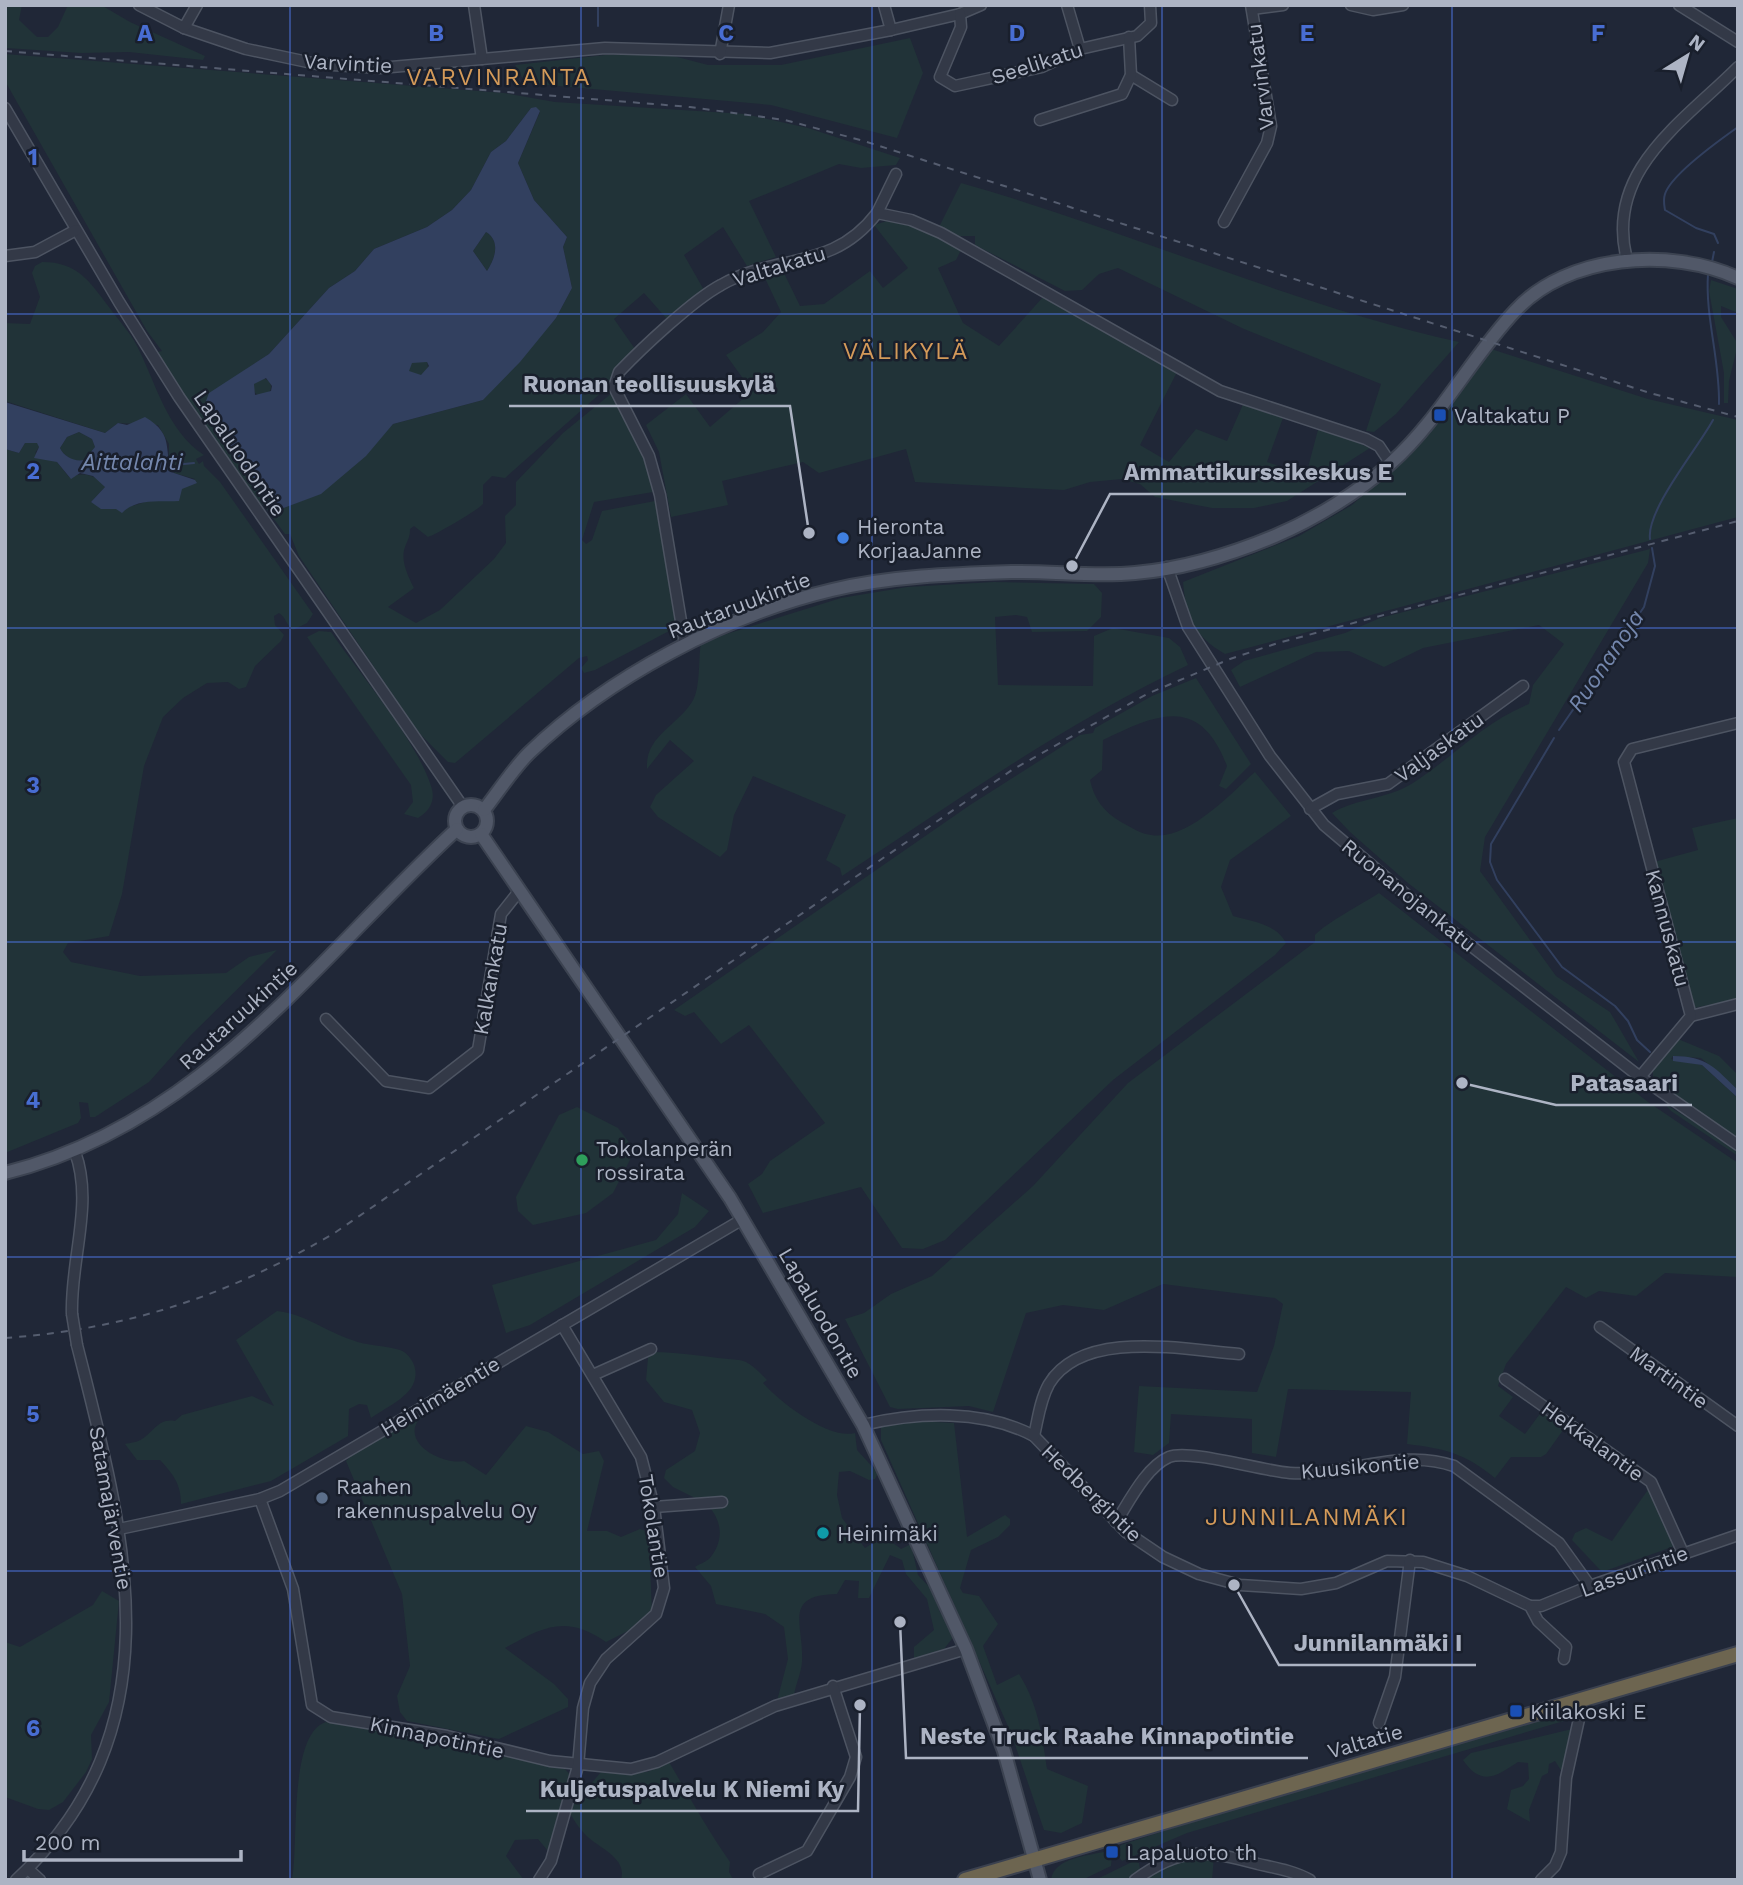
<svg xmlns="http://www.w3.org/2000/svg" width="1743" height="1885" font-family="'Work Sans',sans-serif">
<rect width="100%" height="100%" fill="#202737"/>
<g fill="#213338" fill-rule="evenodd">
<path d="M5,5H22L19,20L37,37H48L58,27L68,5H101L130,22L205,56L203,60L129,52L81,53L6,48Z"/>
<path d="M910,38L923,73L897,138L771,105L525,83L515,65L605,55L662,53L708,65H781Z"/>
<path d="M5,54L504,93L555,102L745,114L808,128L900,158L896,165L861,168L839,164L749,201L776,257L747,266L723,227L684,255L704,290L667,319L644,293L614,319L635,349L611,384L505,478L492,476L483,485V504C478,510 437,534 428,537L414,526L410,529C410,537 408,539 405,547C400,560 408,576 414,588L388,607L416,623L440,610L494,559L506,543L505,516L516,505V482L563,433L612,393L645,457L653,492L594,502L582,540L586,544L592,540L602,511L655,501L676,621L673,629L595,670L584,673L581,668L588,660L587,656L579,658L455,763L448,762L418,732L299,556L290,534H285L265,507L252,496L167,368L157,352L162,351L147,331L5,81ZM531,108L540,112L518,163L534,200L567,237L563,247L572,288L556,318L483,400L393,424L306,499L281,509L224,444L223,427L241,373L269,354L329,288L355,271L374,249L427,227L452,210L471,190L491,152L506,141Z"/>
<path d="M961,183C1128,230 1289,304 1459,342L1396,414L1374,432L1366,431L1381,384L1244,329L1118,268L1099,274L1082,290L1065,291L975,245V236H959L939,227Z"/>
<path d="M887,221L914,226L962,248L956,260L938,268L963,323L999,346L1044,296L1177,372L1140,445L1169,462L1196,429L1227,441L1244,402L1284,415L1267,462L1306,475L1319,426L1370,448L1287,501L1254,508H1212L1155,497L1140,484L1122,479L1090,482L1064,490L915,482L906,449L819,473L803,462L722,481L728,505L671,517L659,452L646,425L686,394L710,427L752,391L726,355L763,332L781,312L763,274L782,269L800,306L824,304L870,271L883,288L908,268L874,225Z"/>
<path d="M486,232C501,241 495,259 487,271L473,251Z"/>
<path d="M42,262C78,262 89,281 109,307C118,320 130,332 137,346C156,383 167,431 204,455L196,459L199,464L203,461L204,466L220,482L313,614L307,623L293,630C286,625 286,617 279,613L274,616L275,625L284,635L281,641L255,666L246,687L239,689L228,682L207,683L183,698L163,717L144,766L122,894L109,936L68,943L63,952L71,962L140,976L226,973L249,957L277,950L190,1036L149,1082L95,1117H90L88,1103L79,1102L81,1118L78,1123L5,1153V449L19,453L25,443H38L39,447L35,453L57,462L69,477C83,472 96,474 105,487L91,502C113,512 124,509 148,501C160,497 163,503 180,494L181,488L195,479L174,473L169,465V444L158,425L118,423L105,433L5,401V323L30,324L40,297L32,273L35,266Z"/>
<path d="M1711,280L1738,289V313L1721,306V317L1738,344L1729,381L1728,403H1724V373L1709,291Z"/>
<path d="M1491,349L1648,399L1738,420V517L1225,654C1194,636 1186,617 1183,582L1299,536L1352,505L1405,458L1442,417Z"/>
<path d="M414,359L427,362L429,373L411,378L399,365Z"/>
<circle cx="262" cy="387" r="9"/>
<path d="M79,432L92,439L95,447L84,461C75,462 64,457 60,448L67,437Z"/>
<path d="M1650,549L1648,563L1485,837L1480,871L1556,976L1610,1012L1639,1062L1408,883L1350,832L1332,813C1358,798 1388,799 1413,783C1453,757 1484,722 1529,704L1533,685L1564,644L1539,625L1423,648L1384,667L1349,651L1316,652L1240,687L1231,670L1244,661L1345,633L1380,618Z"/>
<path d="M994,582L1094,584L1102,593L1101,617L1087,631L1032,632L1027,617L1016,615L995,617L998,685L1093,686L1094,636L1113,628L1169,638L1180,647L1188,665C1064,724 956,801 842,876L840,868L826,860L846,815L753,776L734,815L727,850L720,857L658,817L650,807L656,795L694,761L670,740L647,769C645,736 676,727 692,702C701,688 698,660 701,642L841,598L907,587Z"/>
<path d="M319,631L331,632C359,673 417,741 431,786C436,800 430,811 418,818L404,814L413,802L411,785L307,637Z"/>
<path d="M1196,678L1251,764L1226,789L1219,786L1227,766C1200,695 1158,713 1103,740L1102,770L1090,780C1094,799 1104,812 1121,822C1131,827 1140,834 1151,835C1188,841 1230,794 1255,772L1291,816L1230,860L1221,887L1233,916C1251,921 1277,924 1286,943L1275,955L1113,1080L945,1240L923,1249L902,1248L861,1187L763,1213L748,1184L762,1174L770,1161L825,1123L749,1025L721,1044L694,1012L685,1016L674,1010L970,805L1080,735L1093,733L1095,728L1152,696Z"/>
<path d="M1738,818V999L1694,1008L1654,862L1698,850L1692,828Z"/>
<path d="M1379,893L1648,1102L1738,1163V1277L1665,1273L1636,1296L1599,1291L1586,1298L1566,1287L1506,1364L1498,1386L1513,1397L1499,1416L1525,1434L1545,1407L1566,1426L1546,1454L1541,1457H1511L1495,1478C1464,1453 1446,1449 1407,1444L1411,1392L1288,1389L1276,1457L1252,1453V1419L1171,1414L1169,1443L1153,1455L1134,1452L1139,1386L1257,1392L1274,1346L1283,1304L1275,1298L1163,1284L1104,1310L1063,1305L1026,1313L993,1412L969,1406L898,1409L890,1407L845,1319L864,1313L891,1294L932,1276L1033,1186L1128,1083L1315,942V935C1326,923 1362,904 1379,893Z"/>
<path d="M1678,1039L1719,1056L1738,1075V1090L1701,1058L1673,1056L1671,1059L1702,1065L1738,1098V1139L1653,1080V1070Z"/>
<path d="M1665,1104L1738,1149V1156L1671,1111Z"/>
<path d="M577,1107L618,1128L635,1150L613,1193L586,1213L533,1225L518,1211L516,1197L559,1115Z"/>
<path d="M682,1193L709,1211L695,1227L530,1325L506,1333L492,1285L656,1240L678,1214Z"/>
<path d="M277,1311C305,1314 325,1331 352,1340C367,1346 384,1345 400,1350C406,1352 412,1359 414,1365C423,1392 391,1404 371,1418L367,1405L359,1404L349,1409L348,1436L271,1481L181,1504C181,1484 173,1474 160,1460H137L125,1444C130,1443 138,1442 142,1439C154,1432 158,1418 175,1421L182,1415L252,1396L274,1406L236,1340Z"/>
<path d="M652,1352C681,1352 712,1358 739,1360C750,1361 760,1373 767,1380L763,1383C781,1403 829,1440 855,1433L857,1450L878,1473L875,1479L869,1480L850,1471L839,1472L837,1495L842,1518L865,1548C878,1540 888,1538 901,1549L911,1544L918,1575L933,1591L940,1612L955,1635L944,1649L914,1658V1647L934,1630L927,1599L906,1574L902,1560L890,1555L869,1598H858L859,1581L845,1580L837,1594C782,1595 804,1624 802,1662C801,1674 796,1683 794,1695L777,1701L788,1659L784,1627L765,1614L716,1604L711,1586L695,1567C699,1564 704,1563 709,1559C724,1542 723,1521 708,1506L725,1504L727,1500H699L673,1487L664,1478L666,1470L695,1451L700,1433L692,1410L664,1402L646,1380L648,1358Z"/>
<path d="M434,1406C428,1412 418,1418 415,1427C410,1449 447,1465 464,1461L486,1475L526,1426L548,1432L583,1454L599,1451L604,1461L587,1531H607L621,1537L640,1529L646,1531L649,1539L652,1613L644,1623L606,1642C566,1614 543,1627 505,1648L554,1684L568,1699V1707L499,1739L407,1721L400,1712L397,1696L410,1666L402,1594L346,1461L360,1446Z"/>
<path d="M898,1420L954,1423L967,1537L1005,1515L1010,1519V1525L998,1537L971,1550L960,1588L963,1593L979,1596L998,1624L983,1646L997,1685L1019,1674C1038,1704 1042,1735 1047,1769L1088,1786L1082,1823L1061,1833L1044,1830L1011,1733L881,1440V1425Z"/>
<path d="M1652,1484L1676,1541L1672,1547L1602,1572L1572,1540L1575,1533L1586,1528L1612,1541Z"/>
<path d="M102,1591L119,1601L109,1702L91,1735L92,1759L86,1772L63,1802L49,1810L38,1809L5,1797V1642L20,1647L93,1605Z"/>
<path d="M1572,1710H1575L1574,1718L1187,1833L1122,1861L1115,1852L1121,1845L1231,1809Z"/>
<path d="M326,1722L392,1731L565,1769L571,1776L548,1851L538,1839L515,1840L506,1856L524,1880H292C299,1844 288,1734 326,1722Z"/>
<path d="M1572,1729L1562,1772L1555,1761L1549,1764L1548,1773L1542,1776L1529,1810L1530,1822L1507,1809L1511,1790L1523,1786L1529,1779L1528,1763L1518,1762C1498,1775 1482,1788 1463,1760L1471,1753Z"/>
<path d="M669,1762C689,1796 707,1829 730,1862L729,1872L733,1879L621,1880C627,1859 603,1850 589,1838C580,1830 574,1821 569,1811L575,1791L590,1785L601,1772H647Z"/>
<path d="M1107,1851L1112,1855L1111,1866L1082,1880H1051C1054,1857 1089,1856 1107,1851Z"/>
<path d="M1214,1857L1212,1880H1140L1177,1860Z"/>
<path d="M1134,1861L1139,1863L1140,1869L1130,1880H1095Z"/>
</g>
<g fill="#32405f" fill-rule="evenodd">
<path d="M536,107L540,111L518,163L534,200L567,237L563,247L572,288L556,318L520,362L483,400L393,424L366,456L321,494L281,509L224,444V427L206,401L209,393L269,354L329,288L355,271L374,249L427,227L452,210L471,190L491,152L506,141L531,108ZM486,232C501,241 495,259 487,271L473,251ZM412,363L427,362L429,366L421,375L409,371ZM266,378L272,386L271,391L255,395L254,384Z"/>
<path d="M5,402L105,433L118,423L127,425L145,417C177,436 161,451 174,473L195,480L197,483L182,489L179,501C160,502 136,498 122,513L116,509H101L91,502L105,487L93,476L80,473L71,479L57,462L34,458L39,447L37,443H25L19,453L5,449ZM79,432L92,439L95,447L84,460C75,462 64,457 60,448L67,437Z"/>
<path d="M1673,1056C1707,1056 1715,1068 1738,1090V1098L1702,1065L1673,1061Z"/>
</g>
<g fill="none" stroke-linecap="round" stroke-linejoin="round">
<g stroke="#32405f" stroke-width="2">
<path d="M598,5V26"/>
<path d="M1718,243L1714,234L1696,228L1665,210C1664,204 1663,200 1665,194C1671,175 1721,139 1738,127"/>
<path d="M1712,262L1714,252"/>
<path d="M1708,274C1705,317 1720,360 1719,404"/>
<path d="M171,457L184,464L194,463"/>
<path d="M1650,539C1646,510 1698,448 1713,420"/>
<path d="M1559,730L1644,607L1655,566L1652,548"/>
<path d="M1554,738L1491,844L1490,862L1497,880L1562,967L1615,1006L1628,1021L1637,1040L1650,1052"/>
</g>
<g stroke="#4d5462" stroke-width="13">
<g id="minor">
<path d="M139,5L184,28L246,49L317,64L380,68L605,48L770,53L891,30L960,14L981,5"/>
<path d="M474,5L482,59"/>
<path d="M884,5L891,30"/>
<path d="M1067,5L1080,49"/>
<path d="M1351,5L1373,10L1403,5"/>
<path d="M1679,5L1738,42"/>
<path d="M1252,9L1283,5"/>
<path d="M960,14L961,27L940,77L955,86L1042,67L1080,49L1137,36L1151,23L1150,5"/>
<path d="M184,28L197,5"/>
<path d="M720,54L729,5"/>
<path d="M1131,75L1172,100"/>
<path d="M5,108L119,302L179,397L463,807"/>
<path d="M1040,120L1122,94L1131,75L1129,37"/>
<path d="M877,213L896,174"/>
<path d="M1224,222L1267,143L1271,126L1251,5"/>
<path d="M5,256L35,252L76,230"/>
<path d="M1627,260C1604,171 1682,123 1738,67"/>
<path d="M1167,567L1188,627L1270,756L1324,825L1421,907L1640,1077L1738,1145"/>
<path d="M685,645L660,495L649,456L614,387L619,372C642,348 693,300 721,285C776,253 832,272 877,213L911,220L941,233L1220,391L1366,439L1379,446L1391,464"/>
<path d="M1310,809L1337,794L1388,784L1523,686"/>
<path d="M1691,1016L1738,1004"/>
<path d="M326,1019L386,1081L429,1088L478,1050L501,914L520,890"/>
<path d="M1640,1077L1691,1016L1624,762L1632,749L1738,723"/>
<path d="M72,1314C70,1261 94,1203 75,1152"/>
<path d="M1600,1327L1738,1426"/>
<path d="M593,1375L651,1349"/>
<path d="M1505,1379L1651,1482L1683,1553"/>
<path d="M863,1425C918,1412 983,1409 1034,1436L1126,1532L1163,1557L1199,1574L1240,1585L1301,1589L1336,1583L1387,1561L1423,1562L1467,1576L1530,1606L1538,1621L1566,1647L1564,1659"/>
<path d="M1034,1436C1038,1419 1040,1400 1049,1384C1083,1328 1185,1350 1239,1354"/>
<path d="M260,1499L293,1589L312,1705L331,1717L447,1736L550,1761L631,1769L657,1762L775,1706L966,1649"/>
<path d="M654,1507L722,1502"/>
<path d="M1116,1522C1129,1502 1146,1467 1169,1457C1190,1449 1262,1471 1290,1473C1346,1477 1400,1447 1454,1466L1559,1543L1590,1586"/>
<path d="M119,1529L260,1499L280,1491L743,1219"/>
<path d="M1530,1606H1541L1590,1586L1738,1535"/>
<path d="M1379,1723L1395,1677L1410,1560"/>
<path d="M28,1869L40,1880"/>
<path d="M759,1874L807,1851L850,1777L856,1757L833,1686"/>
<path d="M16,1880C180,1727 125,1534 77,1345"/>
<path d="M539,1880L551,1861L578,1766L583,1708L590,1683L606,1659L656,1614L664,1588L654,1507L641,1457L562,1325"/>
<path d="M1135,1880C1181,1846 1206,1850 1258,1864C1276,1868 1294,1871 1310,1880"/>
<path d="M1541,1880L1555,1866L1561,1852L1566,1778L1579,1719L1578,1701"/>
</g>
</g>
<g stroke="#3c4351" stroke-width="16">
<g id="major">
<circle cx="471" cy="821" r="16"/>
<path d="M484,810C499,791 512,770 529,753C608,677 726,615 832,590C891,576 952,574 1012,572C1053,571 1095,577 1135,573C1182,569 1232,554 1275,536C1315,519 1359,492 1391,463C1440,419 1470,359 1515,311C1567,254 1671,247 1738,278"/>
<path d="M481,834L730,1198L863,1425L966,1649L1004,1751L1040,1880"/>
<path d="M5,1173C203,1124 315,960 457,829"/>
</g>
</g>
<g stroke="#3b414f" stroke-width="18">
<path id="highway" d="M965,1880L1738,1654"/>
</g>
<use href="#minor" stroke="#333947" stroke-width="10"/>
<use href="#major" stroke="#515868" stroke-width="12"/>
<use href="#highway" stroke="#6d6550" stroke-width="14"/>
<g stroke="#555d6f" stroke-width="2" stroke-dasharray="7 7" stroke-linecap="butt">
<path d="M5,51L690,107L785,120L864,141L1650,393L1738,417"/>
<path d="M5,1338C129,1329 226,1296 333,1234L1012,770L1147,694L1230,659L1278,643L1738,521"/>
</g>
<g stroke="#4d5462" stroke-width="13" stroke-linecap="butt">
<path id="minor-bridge" d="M72,1314L77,1345"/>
</g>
<use href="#minor-bridge" stroke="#333947" stroke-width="10"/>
</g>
<path fill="none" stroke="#486dd2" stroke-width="2" stroke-opacity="0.55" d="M290,5V1880M581,5V1880M872,5V1880M1162,5V1880M1452,5V1880M5,314H1738M5,628H1738M5,942H1738M5,1257H1738M5,1571H1738"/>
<g fill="#1a4fb4" stroke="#191f2c" stroke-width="2.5">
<rect x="1433" y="408" width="14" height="14" rx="3.5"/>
<rect x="1509" y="1704" width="14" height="14" rx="3.5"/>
<rect x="1105" y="1845" width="14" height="14" rx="3.5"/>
</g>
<circle fill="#3f7fe0" stroke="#191f2c" stroke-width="2.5" cx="843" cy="538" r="7"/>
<circle fill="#2e9e5b" stroke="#191f2c" stroke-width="2.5" cx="582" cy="1160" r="7"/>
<circle fill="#5c6f8a" stroke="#191f2c" stroke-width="2.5" cx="322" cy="1498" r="7"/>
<circle fill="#0f9aa8" stroke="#191f2c" stroke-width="2.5" cx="823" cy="1533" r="7"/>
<g text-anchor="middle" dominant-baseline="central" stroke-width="5" stroke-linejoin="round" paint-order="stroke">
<g font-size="21" fill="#adb4c4" stroke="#191f2c">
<text transform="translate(348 63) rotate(3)">Varvintie</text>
<text transform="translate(1037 63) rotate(-18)">Seelikatu</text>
<text transform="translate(1260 77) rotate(-97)">Varvinkatu</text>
<text transform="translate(779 266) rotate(-17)">Valtakatu</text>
<text transform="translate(240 453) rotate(56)">Lapaluodontie</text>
<text transform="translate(739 605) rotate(-21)">Rautaruukintie</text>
<text transform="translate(1439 747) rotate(-36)">Valjaskatu</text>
<text transform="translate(1409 895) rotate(39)">Ruonanojankatu</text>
<text transform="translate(1668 928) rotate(75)">Kannuskatu</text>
<text transform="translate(490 979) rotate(-80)">Kalkankatu</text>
<text transform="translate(238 1015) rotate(-42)">Rautaruukintie</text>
<text transform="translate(821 1313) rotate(60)">Lapaluodontie</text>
<text transform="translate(1669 1377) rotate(36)">Martintie</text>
<text transform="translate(440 1396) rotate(-31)">Heinimäentie</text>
<text transform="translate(1593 1441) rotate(36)">Hekkalantie</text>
<text transform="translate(1360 1466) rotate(-5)">Kuusikontie</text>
<text transform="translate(1092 1493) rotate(44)">Hedbergintie</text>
<text transform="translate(111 1508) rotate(80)">Satamajärventie</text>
<text transform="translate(654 1526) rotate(81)">Tokolantie</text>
<text transform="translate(1634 1571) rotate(-20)">Lassurintie</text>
<text transform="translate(437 1737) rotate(12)">Kinnapotintie</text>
<text transform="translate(1365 1741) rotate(-16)">Valtatie</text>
</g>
<g font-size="21" fill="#adb4c4" stroke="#191f2c" text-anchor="start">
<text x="1454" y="415">Valtakatu P</text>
<text x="857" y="526">Hieronta<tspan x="857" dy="24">KorjaaJanne</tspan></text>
<text x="596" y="1148">Tokolanperän<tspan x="596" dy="24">rossirata</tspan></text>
<text x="336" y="1486">Raahen<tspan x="336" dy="24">rakennuspalvelu Oy</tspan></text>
<text x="837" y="1533">Heinimäki</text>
<text x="1530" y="1711">Kiilakoski E</text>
<text x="1126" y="1852">Lapaluoto th</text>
</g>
<g font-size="23" font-style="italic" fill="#7487ad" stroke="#191f2c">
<text x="132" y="462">Aittalahti</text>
<text transform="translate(1606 661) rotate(-56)">Ruonanoja</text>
</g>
<g font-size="24" letter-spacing="2" fill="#d49a59" stroke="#191f2c">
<text x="499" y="77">VARVINRANTA</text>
<text x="906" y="351">VÄLIKYLÄ</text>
<text x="1307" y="1517">JUNNILANMÄKI</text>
</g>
</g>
<g font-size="23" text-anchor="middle" font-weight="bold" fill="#486dd2" stroke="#191f2c" stroke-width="5" stroke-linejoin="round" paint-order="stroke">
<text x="145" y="41">A</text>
<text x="436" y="41">B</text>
<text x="726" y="41">C</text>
<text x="1017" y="41">D</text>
<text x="1307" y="41">E</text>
<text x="1598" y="41">F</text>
<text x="33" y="165">1</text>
<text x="33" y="479">2</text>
<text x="33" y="793">3</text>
<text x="33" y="1108">4</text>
<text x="33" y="1422">5</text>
<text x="33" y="1736">6</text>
</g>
<path fill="none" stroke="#adb4c4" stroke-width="2.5" d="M809 533L790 406H509M1072 566L1110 494H1406M1462 1083L1556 1105H1692M1234 1585L1279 1665H1476M900 1622L906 1758H1308M860 1705L858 1811H526"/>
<g fill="#adb4c4" stroke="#191f2c" stroke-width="2.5">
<circle cx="809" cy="533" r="7"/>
<circle cx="1072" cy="566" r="7"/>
<circle cx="1462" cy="1083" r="7"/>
<circle cx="1234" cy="1585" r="7"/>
<circle cx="900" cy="1622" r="7"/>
<circle cx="860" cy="1705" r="7"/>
</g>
<g font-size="23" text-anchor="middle" font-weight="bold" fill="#adb4c4" stroke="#191f2c" stroke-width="5" stroke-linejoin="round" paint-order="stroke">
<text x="649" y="392">Ruonan teollisuuskylä</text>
<text x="1258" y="480">Ammattikurssikeskus E</text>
<text x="1624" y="1091">Patasaari</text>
<text x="1378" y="1651">Junnilanmäki I</text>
<text x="1107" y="1744">Neste Truck Raahe Kinnapotintie</text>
<text x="692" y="1797">Kuljetuspalvelu K Niemi Ky</text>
</g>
<rect width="1743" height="1885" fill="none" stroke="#adb4c4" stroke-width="14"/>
<g transform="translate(1687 56) rotate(37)" stroke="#191f2c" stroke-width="5" paint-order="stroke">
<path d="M0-5L12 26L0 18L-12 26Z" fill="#adb4c4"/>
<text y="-10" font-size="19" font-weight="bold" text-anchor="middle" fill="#adb4c4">N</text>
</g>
<path d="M24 1850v10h217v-10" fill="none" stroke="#adb4c4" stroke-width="3.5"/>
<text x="35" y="1850" font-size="21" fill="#adb4c4" stroke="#191f2c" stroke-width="5" paint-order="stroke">200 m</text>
</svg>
